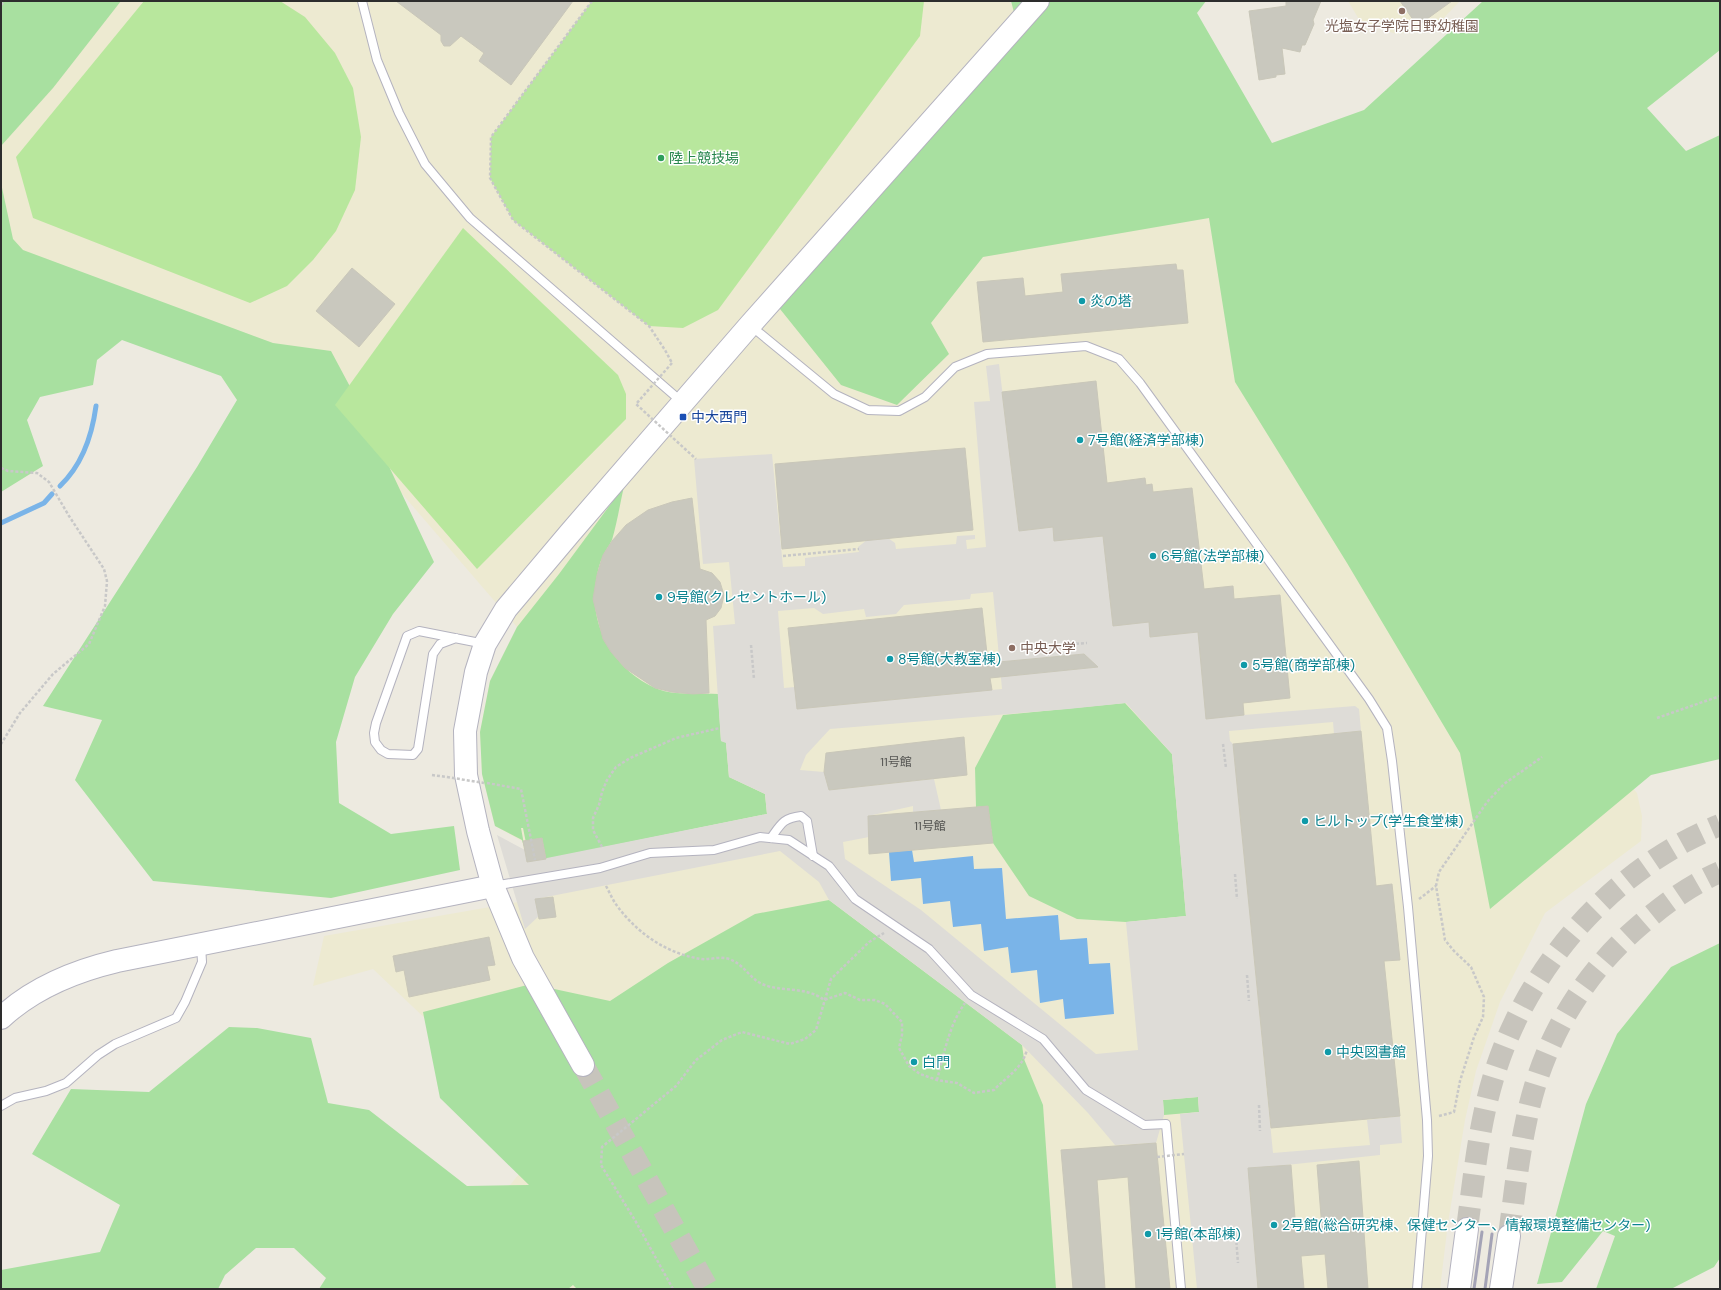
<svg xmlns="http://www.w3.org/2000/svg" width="1721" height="1290" font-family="'DM Sans','Noto Sans JP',sans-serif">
<rect width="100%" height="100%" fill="#edeae0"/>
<g fill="#edead1">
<path d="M89,1H1008L1280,209L1529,669L1637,793L1642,816L1641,841L1545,913L1500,1002L1476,1071L1465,1120L1448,1223L1440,1289H428L549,1136L373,969L313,986L324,936L535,899L522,841L495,826L482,774L480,732L490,681L517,627L284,357L10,251L1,217V130Z"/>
<path d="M1348,1H1460L1433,29L1396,34L1360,21Z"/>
</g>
<g fill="#a8e0a0">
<path d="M1,1H121L53,88L1,146Z"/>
<path d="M1011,1H1206L1197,13L1272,143L1364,110L1483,1H1720V50L1647,108L1686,151L1720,135V759L1651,775L1490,909L1460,753L1347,563L1235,382L1209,218L983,257L931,323L949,354L897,405L841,385L776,304L1016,20Z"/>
<path d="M1,183L13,239L23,250L273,343L331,351L362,409L434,562L393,614L355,677L336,742L339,803L391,834L454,826L460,870L331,898L153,881L75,780L102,720L43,706L197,467L237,400L221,376L122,340L97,360L93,385L40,397L27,420L43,466L1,492Z"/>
<path d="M624,486C620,504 617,523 612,540C610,545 605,550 603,556C600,562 598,569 597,576C587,622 611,668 655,688C674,696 697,693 718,694L721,741L726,742L729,777L765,794L767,814L546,859L542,838L536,839L527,848L523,828H521L525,850L522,840L495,826L482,774L480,732L490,681L517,627L559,574Z"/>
<path d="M1125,703L1172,754L1186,916L1126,922L1077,919L1029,896L993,843L988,806L976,807L975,768L1003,715Z"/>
<path d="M829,900L1022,1045L1024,1059L1043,1105L1056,1289H577L573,1285L568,1289H319L326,1278L294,1248H256L225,1275L218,1289H1V1270L100,1252L120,1205L32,1154L71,1089L149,1092L229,1027L257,1028L311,1038L328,1103L369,1110L467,1186L529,1185L440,1098L423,1012L531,984L610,1001L668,963L755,914Z"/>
<path d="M1720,943V1258L1714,1267L1671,1289H1596L1615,1236L1603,1231L1562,1282L1537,1284L1586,1104L1617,1034L1671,967Z"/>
<path d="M1198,1097L1199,1112L1164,1115L1163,1100Z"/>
</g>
<g fill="#b8e79d">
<path d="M144,1H280L305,17L335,53L353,88L361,137L355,190L336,231L313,260L287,286L250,303L33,218L16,157Z"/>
<path d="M592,1H924L920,36L718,310L683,328L649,326L513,220L490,178L491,137Z"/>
<path d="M463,228L618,375L626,394V419L477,569L335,405Z"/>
</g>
<path fill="#dedcd7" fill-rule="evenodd" d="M999,364L1019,531L1053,527L1055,541L1103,536L1113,626L1149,622L1150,637L1198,632L1206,718L1355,706L1359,709L1361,731L1334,734L1333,722L1229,731L1230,741L1233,744L1273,1153L1370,1145L1367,1120L1400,1116L1402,1143L1380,1145V1155L1249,1169L1258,1289H1197L1180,1114L1199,1112L1198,1097L1163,1100L1164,1115L1156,1143L1115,1145L1088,1113L1022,1045L829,900L819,882L780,851L536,899L539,916L525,929L497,835L525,850L527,862L767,814L765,794L729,777L726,743L721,741L713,626L735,624L729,562L703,564L694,459L772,454L783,567L805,566V558L859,552L858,547L867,540L888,538L895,543L896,549L956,544L957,536L975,535V539L966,540L967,549L986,547L974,402L990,401L986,366ZM993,592L1002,689L797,709L795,687L784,688L778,611L814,608L823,614L864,609L866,617L896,614L904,605L970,599L971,594ZM1126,703L1172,754L1186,916L1126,922L1138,1050L1096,1054L921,910L845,859L843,842L869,837L868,816L913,806V812L941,810L934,779L829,790L824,772L800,770L806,755L830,729L1068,709Z"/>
<path fill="#7ab4e8" d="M912,850L914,862L973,856L974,869L1002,868L1006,919L1058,915L1060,940L1087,938L1089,964L1110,963L1114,1014L1065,1019L1063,999L1040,1003L1037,970L1011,973L1008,947L984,951L981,924L953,927L950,901L923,904L921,878L891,881L889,852Z"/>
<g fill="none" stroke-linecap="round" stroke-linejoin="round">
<g stroke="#7ab4e8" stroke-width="5">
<path d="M60,486C82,465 92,436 96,406"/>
<path d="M1,523L44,503L52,494"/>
</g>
</g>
<g fill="#c9c8be" stroke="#c9c7b9">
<path d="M396,1H573L511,85L479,61L484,53L461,36L450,46H444L441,41V35Z"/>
<path d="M1286,1H1321L1313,20L1314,24L1305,45H1302L1300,52L1282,48L1285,74L1276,75V77L1259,80L1249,11L1286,6Z"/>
<path d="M1400,1H1452L1420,24L1417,19L1414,21Z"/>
<path d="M1176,264L1177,270H1183L1188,323L983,342L977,282L1023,278L1025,296L1063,292L1061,274Z"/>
<path d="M352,268L395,304L359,347L316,311Z"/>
<path d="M1096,381L1107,483L1145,478L1146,485L1152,484L1153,492L1192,488L1204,589L1233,586L1234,599L1280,595L1290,698L1243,703L1244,715L1206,719L1198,632L1150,637L1149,622L1113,626L1103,536L1054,541L1053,527L1019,531L1002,392Z"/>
<path d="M965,448L973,530L782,549L775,464Z"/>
<path d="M692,498L700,569L712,573L720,582L724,595L721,608L715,616L706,620L709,693L693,694L672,692L655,688L625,668L611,652L603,639L593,599L597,575L603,555L612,541L626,525L648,510L672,502Z"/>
<path d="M982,608L988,663L1084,654L1098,667L990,678L992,690L797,709L788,628Z"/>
<path d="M1361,731L1376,886L1392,884L1400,960L1384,961L1400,1116L1271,1128L1233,744Z"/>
<path d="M964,737L967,775L829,790L824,772L826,753Z"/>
<path d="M988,806L993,843L869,854L868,816Z"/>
<path d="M542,838L546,859L527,862L523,841Z"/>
<path d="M553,897L556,917L539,919L535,899Z"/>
<path d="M489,937L495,965L487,966L490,980L409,997L404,970L396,972L393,956Z"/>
<path d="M1156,1143L1170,1289H1136L1128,1177L1097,1180L1105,1289H1073L1061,1150Z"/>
<path d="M1359,1161L1368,1289H1328L1325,1254L1301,1256L1304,1289H1258L1248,1168L1291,1165L1296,1231L1322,1229L1317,1165Z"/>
</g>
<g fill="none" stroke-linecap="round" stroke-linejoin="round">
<g stroke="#c7c4bc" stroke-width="22" stroke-dasharray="22 11" stroke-linecap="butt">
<path d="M583,1065L708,1289"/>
<path d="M1467,1229C1474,1176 1479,1121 1496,1069C1531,962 1614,868 1720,825"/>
<path d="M1509,1236C1514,1198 1518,1159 1526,1122C1541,1045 1580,977 1639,926C1663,905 1690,885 1720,872"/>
</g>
<g stroke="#b4b3bf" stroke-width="10">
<g id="lane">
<path d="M362,1L377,60L399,113L425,164L470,218L682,402"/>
<path d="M751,326L834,394L868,410L899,411L925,397L955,367L987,354L1086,346L1119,359L1140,383L1369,699L1387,728L1392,761L1408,907L1427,1120L1428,1156L1417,1289"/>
<path d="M456,638L440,644L433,654L418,749L413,755L388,754L381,750L375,742L374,733L376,723L407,636L419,631L485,644"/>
<path d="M771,838C781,824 783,818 801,816L807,821L813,856"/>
<path d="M493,886L600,868L650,853L714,850L760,837L789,840L829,866L855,899L929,949L971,995L1043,1039L1086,1090L1144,1125L1166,1124L1181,1289"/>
<path d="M1,1106L15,1098L46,1091L66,1083L98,1055L115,1044L176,1018L185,1002L202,962L201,945"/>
</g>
</g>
<g stroke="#b4b3bf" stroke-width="24">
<g id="secondary">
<path d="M1,1018C33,988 75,971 117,961L493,886"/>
<path d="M583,1065L523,958L493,886L478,831L466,775L465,731L476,672L485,644L506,609L570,533L750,325L1038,1"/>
<path d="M1459,1289L1467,1229"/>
<path d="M1501,1289L1509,1236"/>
</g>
</g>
<g stroke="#c8c8c8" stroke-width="2.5" stroke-dasharray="3 2" stroke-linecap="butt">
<path d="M592,1L491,137L490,178L513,220L649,326L665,350L672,363"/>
<path d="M1,5L5,1"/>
<path d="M1,468L8,471L37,473L49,482L69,516L104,569L107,581L105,606L89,644L53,674L20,713L1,744"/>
<path d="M783,556L859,549"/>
<path d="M751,645L754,679"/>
<path d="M1056,645L1087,643"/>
<path d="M1657,718L1720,696"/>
<path d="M1223,744L1226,768"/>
<path d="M432,775L447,777"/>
<path d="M487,783L521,789L535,860"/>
<path d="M602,847L593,830V818L599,805L602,792L607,780L616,767L630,758L676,738L720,728"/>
<path d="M1235,874L1237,899"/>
<path d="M606,886C610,893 613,901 618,907C638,934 668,954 701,959C710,960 720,956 729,959C745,965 749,978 762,984C779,991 795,988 810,993C815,994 820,997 824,1000L845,993L860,1000H875L885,1004L902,1022V1035L899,1048L909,1066L920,1074L937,1080L957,1083L974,1093L994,1090C1007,1076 1021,1070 1027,1050"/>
<path d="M1419,899L1436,886"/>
<path d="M1247,975L1249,1001"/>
<path d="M937,1080C944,1054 949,1025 965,1003"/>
<path d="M1259,1105L1260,1131"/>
<path d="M1439,1116L1454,1112L1460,1081L1474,1037L1483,1017L1484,997L1471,967L1454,951L1445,940L1436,886L1439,872L1487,802L1504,784L1542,757"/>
<path d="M1236,1237L1238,1263"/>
<path d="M673,1289L636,1222L601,1165L602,1147L676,1086L696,1060L722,1040L742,1032L790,1044L805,1039L816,1030L831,979L869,942L884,933"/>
</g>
<use href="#lane" stroke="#fff" stroke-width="8"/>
<use href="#secondary" stroke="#fff" stroke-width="22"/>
<g stroke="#a4a3b6" stroke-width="3">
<path d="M1474,1289L1482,1232"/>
<path d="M1485,1289L1492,1234"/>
</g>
<g stroke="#c8c8c8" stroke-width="2.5" stroke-dasharray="3 2" stroke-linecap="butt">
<path d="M672,363L636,404L696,459"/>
<path d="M447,777L484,783"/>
<path d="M1157,1157L1184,1154"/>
</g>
</g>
<g fill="#8d6e63" stroke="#fff" stroke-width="1.5">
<circle cx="1402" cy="11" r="4"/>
<circle cx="1012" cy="648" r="4"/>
</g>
<circle fill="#2e9e5b" stroke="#fff" stroke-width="1.5" cx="661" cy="158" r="4"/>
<g fill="#0f9aa8" stroke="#fff" stroke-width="1.5">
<circle cx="1082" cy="301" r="4"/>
<circle cx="1080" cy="440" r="4"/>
<circle cx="1153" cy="556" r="4"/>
<circle cx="659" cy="597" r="4"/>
<circle cx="890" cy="659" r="4"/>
<circle cx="1244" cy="665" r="4"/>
<circle cx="1305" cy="821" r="4"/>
<circle cx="1328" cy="1052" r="4"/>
<circle cx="914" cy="1062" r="4"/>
<circle cx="1274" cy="1225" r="4"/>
<circle cx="1148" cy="1234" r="4"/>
</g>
<rect fill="#1a4fb4" stroke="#fff" stroke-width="1.5" x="679" y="413" width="8" height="8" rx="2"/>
<g text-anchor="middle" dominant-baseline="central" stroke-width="3" stroke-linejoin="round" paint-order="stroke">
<g font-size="12" fill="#545451">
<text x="896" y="762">11号館</text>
<text x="930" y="826">11号館</text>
</g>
<g font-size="14" fill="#785e54" stroke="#fff">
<text x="1402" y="26">光塩女子学院日野幼稚園</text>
<text x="1020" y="648" text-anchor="start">中央大学</text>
</g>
<g font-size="14" fill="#27864d" stroke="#fff" text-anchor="start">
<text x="669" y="158">陸上競技場</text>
</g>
<g font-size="14" fill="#0d838f" stroke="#fff" text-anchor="start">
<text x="1090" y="301">炎の塔</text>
<text x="1088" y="440">7号館(経済学部棟)</text>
<text x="1161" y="556">6号館(法学部棟)</text>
<text x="667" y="597">9号館(クレセントホール)</text>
<text x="898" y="659">8号館(大教室棟)</text>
<text x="1252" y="665">5号館(商学部棟)</text>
<text x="1313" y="821">ヒルトップ(学生食堂棟)</text>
<text x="1336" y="1052">中央図書館</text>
<text x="922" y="1062">白門</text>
<text x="1282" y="1225">2号館(総合研究棟、保健センター、情報環境整備センター)</text>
<text x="1156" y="1234">1号館(本部棟)</text>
</g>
<g font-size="14" fill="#164399" stroke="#fff" text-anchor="start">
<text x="691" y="417">中大西門</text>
</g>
</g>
<rect width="1721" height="1290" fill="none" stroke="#2d2d2d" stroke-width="4"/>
</svg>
